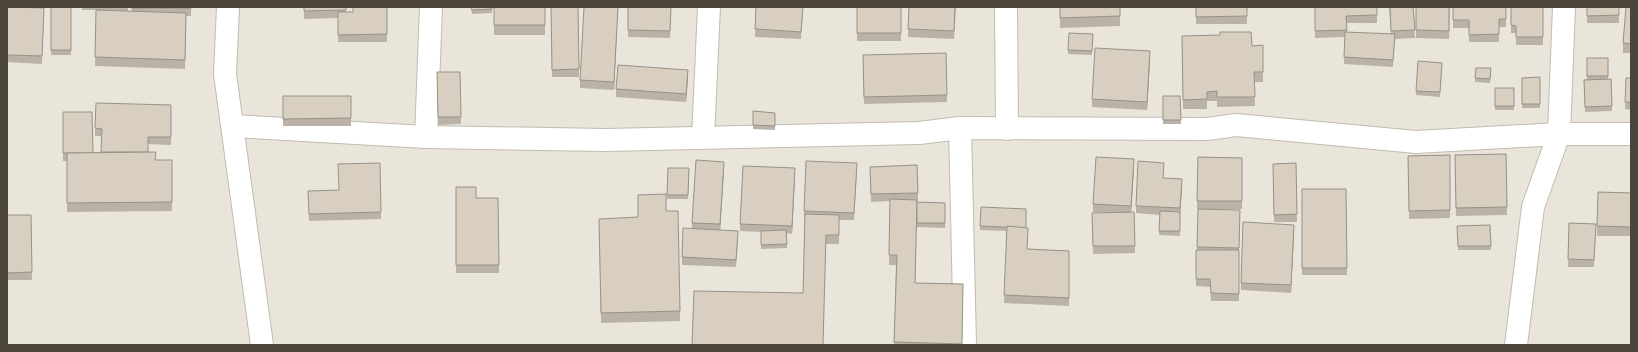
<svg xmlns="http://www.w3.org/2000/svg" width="1638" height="352" font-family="Cabin,sans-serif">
<rect width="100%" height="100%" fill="#f6f3ec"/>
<rect fill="#eae5da" x="7" y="7" width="1624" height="338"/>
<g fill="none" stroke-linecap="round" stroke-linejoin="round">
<g stroke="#c2bbae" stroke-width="24">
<g id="minor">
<path d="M228,7L225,74L262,345"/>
<path d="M1006,7L1007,129"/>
<path d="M233,126L426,137L605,140L919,133L960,128L1207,129L1236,125L1416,142L1559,134H1631"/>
<path d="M960,128L965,345"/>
<path d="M426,137L431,7"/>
<path d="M703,138L709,7"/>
<path d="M1516,345L1533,207L1559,134L1564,7"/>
</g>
</g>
<use href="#minor" stroke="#fff" stroke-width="22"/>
</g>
<g fill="#bab2a6">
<path d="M7,7L44,8L42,64L7,62Z"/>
<path d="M21,7H74H71V55H51V7Z"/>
<path d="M82,7H128V11H132L131,7H191V16H186L185,69L95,66L96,10H82Z"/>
<path d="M304,7H346V12H353L387,7V42H338V18L304,19Z"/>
<path d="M471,7L492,9V13L472,14Z"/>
<rect x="494" y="7" width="51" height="28"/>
<path d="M551,7H578L579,77H552Z"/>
<path d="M618,7L614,90L580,88V80Z"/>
<path d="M628,7H671L670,38L628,37Z"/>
<path d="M756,7H803L801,39L755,37Z"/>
<rect x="857" y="7" width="44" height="34"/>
<path d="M909,7H956L954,39L908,37Z"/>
<path d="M1060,7H1120V26L1060,28Z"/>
<rect x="1196" y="7" width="51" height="17"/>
<path d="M1315,7H1377V23H1347V32L1391,34L1389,7H1413L1415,38L1395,39L1393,67L1344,64L1345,37L1315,38Z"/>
<path d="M1416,7H1450L1449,39L1416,38Z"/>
<path d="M1453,7H1506V27H1499V42H1469V28H1453Z"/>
<path d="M1511,7H1543V45H1516V33H1511Z"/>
<rect x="1587" y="7" width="32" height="16"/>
<path d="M1631,7V53H1623V43Z"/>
<path d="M1069,33L1093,34L1092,55L1068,54Z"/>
<path d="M1182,36L1252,46L1263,45V82H1254L1255,106L1217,107V101H1207V109H1183Z"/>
<path d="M863,55L947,95V102L864,104Z"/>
<path d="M1587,58H1608V79H1611L1612,111L1585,112L1584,80L1587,79Z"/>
<path d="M1150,59L1147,110L1092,107V99Z"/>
<path d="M1442,67L1440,97L1416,95V91Z"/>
<path d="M1476,68H1491L1490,83L1475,82Z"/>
<path d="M437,72L461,117V124L438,125Z"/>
<path d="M688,77L686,102L616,97V89Z"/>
<path d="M1540,77V108H1522V78Z"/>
<path d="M1626,78H1631V110L1625,109Z"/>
<rect x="1495" y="88" width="19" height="22"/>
<rect x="283" y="96" width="68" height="30"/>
<path d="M1163,96H1180L1181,124H1163Z"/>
<path d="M171,105V145L148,144V152L156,160H172V211L67,212V161H63V112L93,153H101V136H95V128Z"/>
<path d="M753,111L775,113V130L753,129Z"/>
<path d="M1506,154L1507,215L1456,216L1455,155Z"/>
<path d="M1450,155V218L1409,219L1408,156Z"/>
<path d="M1198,157L1242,158V209H1197Z"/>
<path d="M1296,163L1297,222H1274L1273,164Z"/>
<path d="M917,165L918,200L917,201L915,283L963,284L962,345H894L896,265H889L890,201L871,202L870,174Z"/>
<path d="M1134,167L1131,212H1134L1135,253L1093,254L1092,213H1113L1093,212V204Z"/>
<path d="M668,168H689L688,199H667Z"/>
<path d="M724,169L720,230L738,239L736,267L682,265V257L692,229V223Z"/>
<path d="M857,170L854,220H839V244H826L803,293L805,219L804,218V211Z"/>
<path d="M1164,170L1163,178L1182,187L1180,216V236L1159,235L1160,215L1136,213V206Z"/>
<path d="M795,175L792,234L787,233V248L761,249V232L740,231V224Z"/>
<path d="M456,187L476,198H498L499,273H456Z"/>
<path d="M1302,189H1346L1347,275H1302Z"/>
<path d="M308,191L381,212V219L309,221Z"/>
<path d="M1598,192L1631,193V236H1597Z"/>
<path d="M917,202L945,203V228L917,227Z"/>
<path d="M981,207L1026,228L1027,249L1069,251V306L1004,303L1007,231L980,230Z"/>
<path d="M1198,209L1240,210L1239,250V301H1211L1210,287L1196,286V250H1197Z"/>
<path d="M666,211L680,311V321L601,323L599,228L638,218Z"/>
<path d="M7,215H31L32,280H7Z"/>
<path d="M1569,223L1596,224L1594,267H1568Z"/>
<path d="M1490,225L1491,250H1458L1457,226Z"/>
<path d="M1294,232L1291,293L1241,290V283Z"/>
</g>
<g fill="#979187">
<path d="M618,7L614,90V82Z"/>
<path d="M1150,51V59L1147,110V102Z"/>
<path d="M688,70V77L686,102V94Z"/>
<path d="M1134,159V167L1131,214V206Z"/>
<path d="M724,162V169L720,232V224Z"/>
<path d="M795,168V175L792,234V226Z"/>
<path d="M1182,179V187L1180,216V208Z"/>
<path d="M1294,225V232L1291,293V285Z"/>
</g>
<g fill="#d8cfc1" stroke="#979187">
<path d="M7,7L44,8L42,56L7,55Z"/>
<rect x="51" y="7" width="20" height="43"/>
<rect x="132" y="7" width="59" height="1"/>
<path d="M304,7H346V10L304,11Z"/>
<path d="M353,7H387V34L338,35V12H353Z"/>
<path d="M471,7H492V9L472,10Z"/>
<rect x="494" y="7" width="51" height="18"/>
<path d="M551,7H578L579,69L552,70Z"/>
<path d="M584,7H618L614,82L580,80Z"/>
<path d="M628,7H671L670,31L628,30Z"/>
<path d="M756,7H803L801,32L755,29Z"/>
<rect x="857" y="7" width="44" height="26"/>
<path d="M909,7H955L954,31L908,29Z"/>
<path d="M1060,7H1120V16L1060,18Z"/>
<path d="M1196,7H1247V16L1196,17Z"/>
<path d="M1315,7H1377V15L1346,16L1347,30L1315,31Z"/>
<path d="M1390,7H1413L1415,30L1391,31Z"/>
<path d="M1416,7H1449V31L1416,30Z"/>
<path d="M1453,7H1506V19H1499V34L1469,35V20H1453Z"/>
<path d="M1511,7H1543V37H1516V26L1511,25Z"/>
<path d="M1587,7H1619V15L1587,16Z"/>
<path d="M1626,7H1631V44L1623,43Z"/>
<path d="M96,10L186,13L185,60L95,57Z"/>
<path d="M1220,32H1251L1252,46L1263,45V72H1254L1255,97H1217V91L1207,92V99L1183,100L1182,36L1220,35Z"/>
<path d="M1345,32L1395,34L1393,60L1344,57Z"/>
<path d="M1069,33L1093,34L1092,51L1068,50Z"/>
<path d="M1095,48L1150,51L1147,102L1092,99Z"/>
<path d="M946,53L947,95L864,97L863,55Z"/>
<rect x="1587" y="58" width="21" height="18"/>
<path d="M1418,61L1442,63L1440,92L1416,91Z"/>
<path d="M618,65L688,70L686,94L616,89Z"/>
<path d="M1476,68H1491L1490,79L1475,78Z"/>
<path d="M437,72H460L461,117H438Z"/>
<path d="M1540,77V104H1522V78Z"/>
<path d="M1626,78H1631V102H1625Z"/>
<path d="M1611,79L1612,106L1585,107L1584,80Z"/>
<rect x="1495" y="88" width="19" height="18"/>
<path d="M283,96H351V118L283,119Z"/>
<path d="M1163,96H1180L1181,120H1163Z"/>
<path d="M96,103L171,105V137H148V152H101L102,129L95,128Z"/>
<path d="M753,111L775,113V126L753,125Z"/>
<path d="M63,112H92L93,153H63Z"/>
<path d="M156,152L155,160H172V202L67,203V153Z"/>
<path d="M1506,154L1507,207L1456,208L1455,155Z"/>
<path d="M1450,155V210L1409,211L1408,156Z"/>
<path d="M1096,157L1134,159L1131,206L1093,204Z"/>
<path d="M1198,157L1242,158V201H1197Z"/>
<path d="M696,160L724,162L720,224L692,223Z"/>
<path d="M806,161L857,163L854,213L804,211Z"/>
<path d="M1138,161L1164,163L1163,178L1182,179L1180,208L1136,206Z"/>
<path d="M380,163L381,212L309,214L308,191L339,190L338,164Z"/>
<path d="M1296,163L1297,214L1274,215L1273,164Z"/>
<path d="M917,165L918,193L871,194L870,167Z"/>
<path d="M743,166L795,168L792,226L740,224Z"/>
<path d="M668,168H689L688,195H667Z"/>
<path d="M456,187H476V198H498L499,265H456Z"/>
<path d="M1302,189H1346L1347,268H1302Z"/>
<path d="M1598,192L1631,193V227L1597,226Z"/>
<path d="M666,194V211H678L680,311L601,313L599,219L638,217V195Z"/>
<path d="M890,199L917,200L915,283L963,284L962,344L894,342L897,255H889Z"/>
<path d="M917,202L945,203V223H917Z"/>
<path d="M981,207L1026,209V228L980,226Z"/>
<path d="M1198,209L1240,210L1239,248L1197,247Z"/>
<path d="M1160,211L1180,212V231H1159Z"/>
<path d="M1134,212L1135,246H1093L1092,213Z"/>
<path d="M805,214L839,215V235H826L823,345H692L694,291L803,293Z"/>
<path d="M7,215H31L32,272L7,273Z"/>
<path d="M1243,222L1294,225L1291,285L1241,283Z"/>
<path d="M1569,223L1596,224L1594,260L1568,259Z"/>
<path d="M1490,225L1491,246H1458L1457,226Z"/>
<path d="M1007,226L1028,228L1027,249L1069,251V298L1004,295Z"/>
<path d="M683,228L738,231L736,260L682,257Z"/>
<path d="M786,230L787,244L761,245V231Z"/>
<path d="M1196,250H1239V294L1211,293L1210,279H1196Z"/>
</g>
<rect width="1638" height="352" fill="none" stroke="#4b4439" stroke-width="16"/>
</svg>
